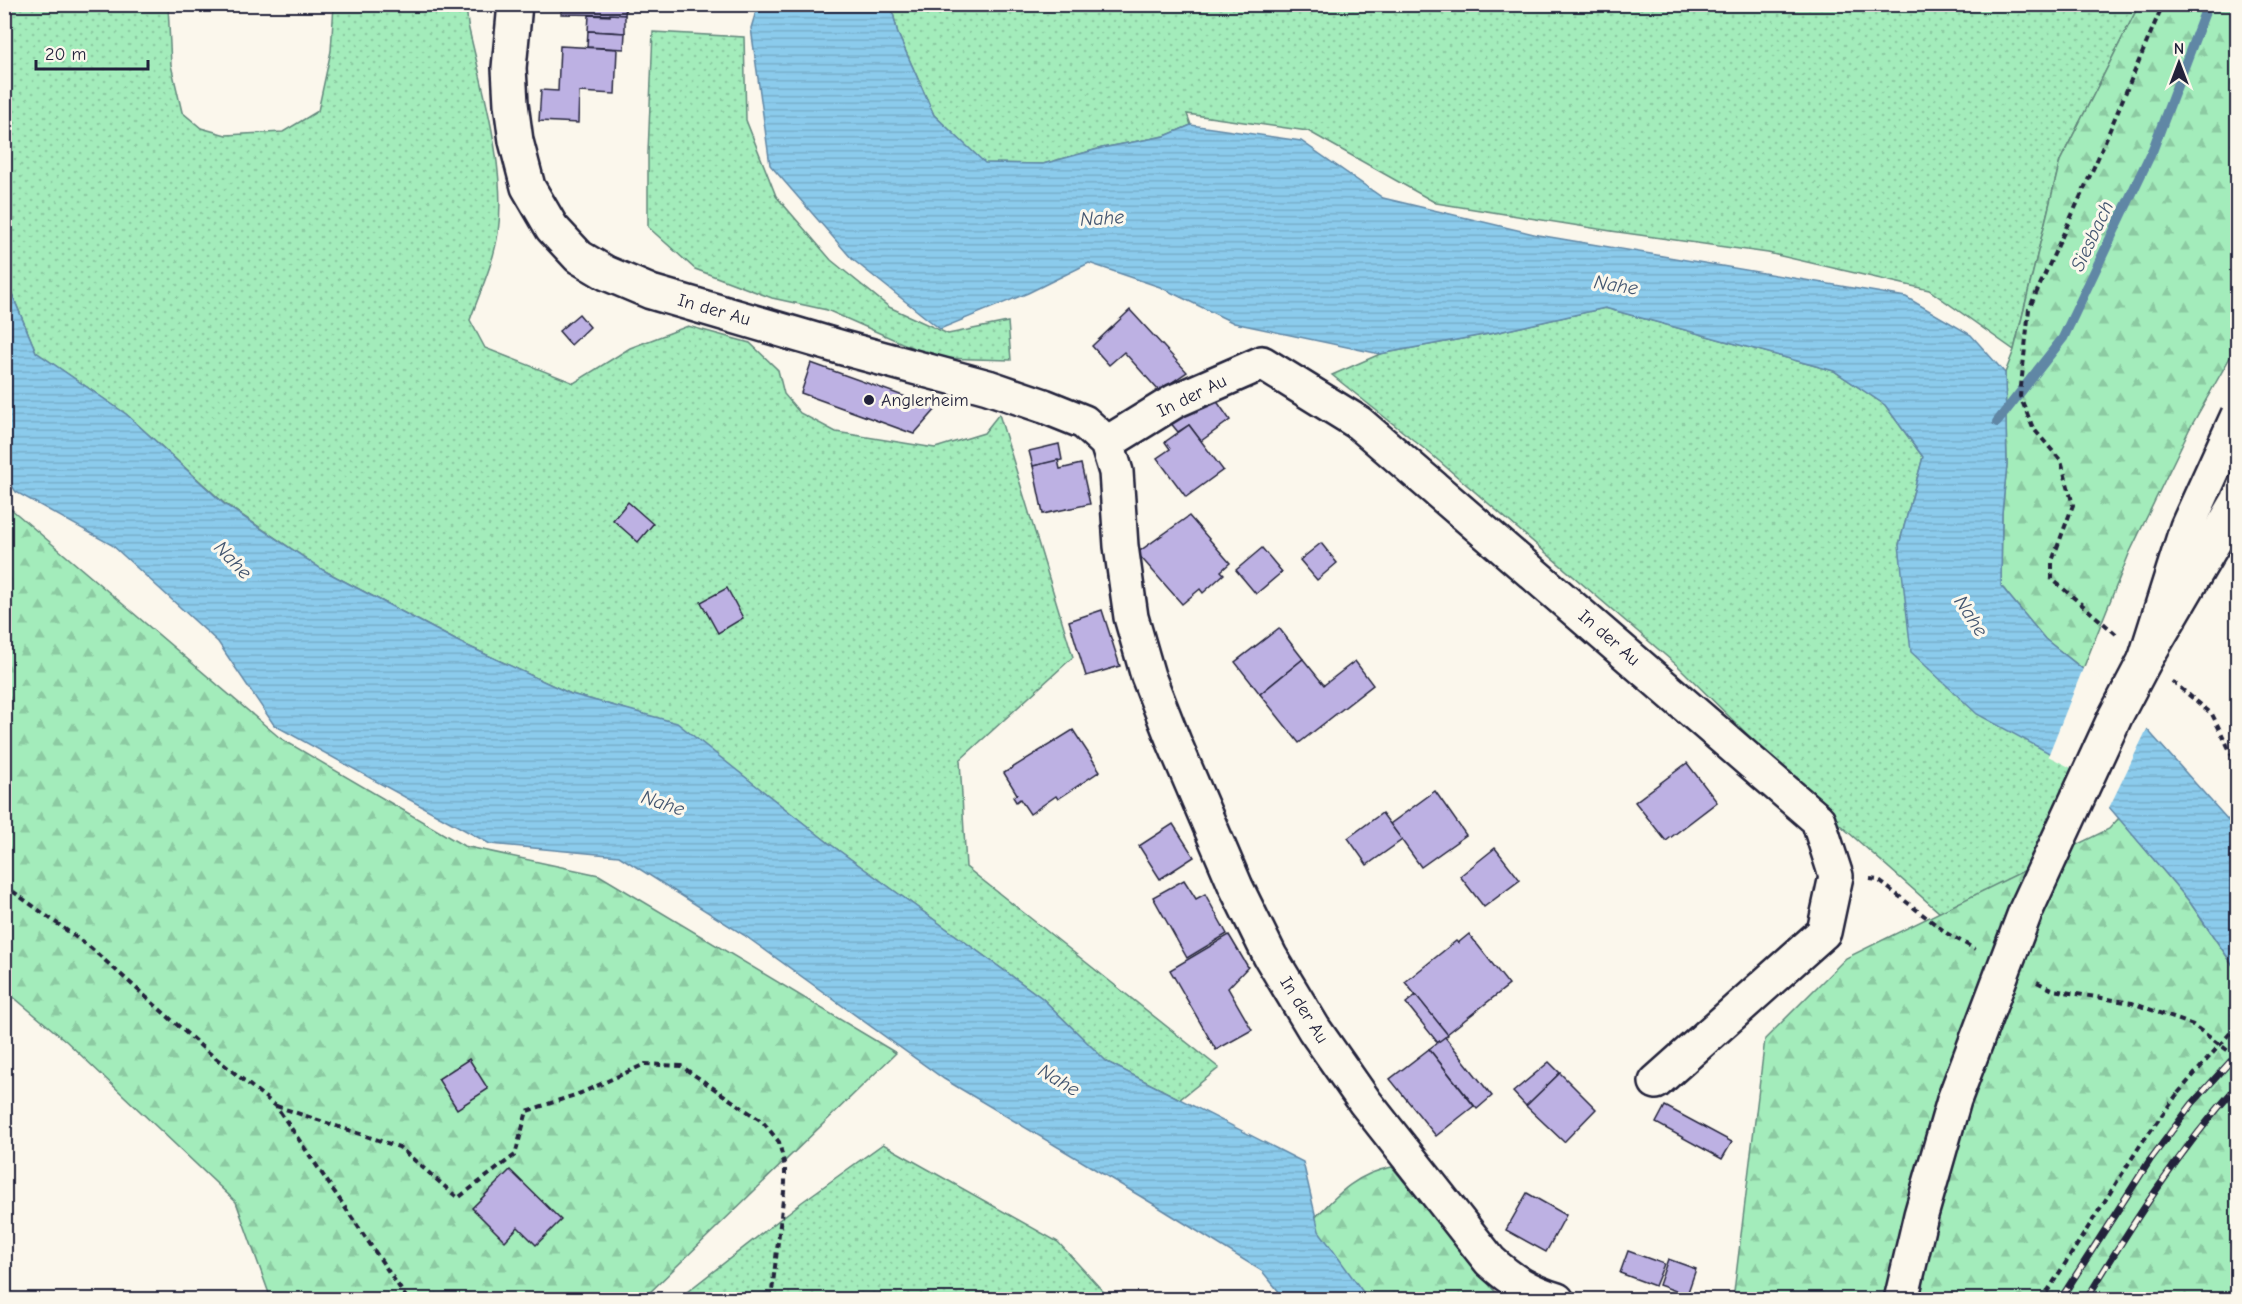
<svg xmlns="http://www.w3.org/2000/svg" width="2242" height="1304" font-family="'Comic Neue',sans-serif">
<defs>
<pattern id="grass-dots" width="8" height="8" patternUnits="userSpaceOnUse" patternTransform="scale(1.5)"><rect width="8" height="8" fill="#a3ecbb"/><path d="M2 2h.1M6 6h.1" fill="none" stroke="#8ccaa2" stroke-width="1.8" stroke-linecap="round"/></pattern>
<pattern id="forest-firs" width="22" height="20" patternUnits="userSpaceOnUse" patternTransform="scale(1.5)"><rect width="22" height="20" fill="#a3ecbb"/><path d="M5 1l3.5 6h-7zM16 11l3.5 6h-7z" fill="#8ccaa2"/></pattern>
<pattern id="water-rules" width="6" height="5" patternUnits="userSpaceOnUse" patternTransform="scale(1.5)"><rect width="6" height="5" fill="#8bcbec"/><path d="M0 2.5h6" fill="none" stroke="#78aecb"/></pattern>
</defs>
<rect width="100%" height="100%" fill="#fbf7ec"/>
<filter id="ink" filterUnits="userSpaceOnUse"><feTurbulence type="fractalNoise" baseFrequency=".0167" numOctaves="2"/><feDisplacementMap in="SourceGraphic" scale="12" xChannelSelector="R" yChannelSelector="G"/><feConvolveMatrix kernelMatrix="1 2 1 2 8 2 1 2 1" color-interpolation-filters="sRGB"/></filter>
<g filter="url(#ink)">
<g fill="url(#grass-dots)" stroke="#62877b" stroke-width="1.5">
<path d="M4,5H168L171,65L182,112L201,128L226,135L283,132L318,111L331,51L334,5H466L468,25C482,87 507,170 498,233C494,262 480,292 470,320L485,348L574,383L630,348L688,326L750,343L778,370L784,394L800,413L836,432L935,448L984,433L999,414L1073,657L960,760L966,867L1219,1068L1180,1099L1107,1062L1042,998L830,844L677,724L571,694L459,642L323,570L224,503L126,414L36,352L5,277Z"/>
<path d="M891,5H2139L2060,161L2014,350L1929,290L1768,253L1611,231L1436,203L1308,131L1187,114L1191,125L1165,136L1102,148L1043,164L984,163L934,115L898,34Z"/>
<path d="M653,32L744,37L746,120L776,196L831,260L889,307L948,334L1008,322L1011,360L936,358L827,310L772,298L695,269L648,227V153Z"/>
<path d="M1605,308L1834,371L1885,405L1923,457L1899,545L2075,767L2026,956L1939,912L1831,817L1679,667L1432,455L1332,375L1380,354L1494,333Z"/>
<path d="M883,1144L1058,1242L1110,1299H678L802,1202Z"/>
</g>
<g fill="url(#forest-firs)" stroke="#62877b" stroke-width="1.5">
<path d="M2139,5H2237V345L2189,430L2129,554L2083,669L2045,639L2001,586L2002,513L2007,465L2005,373L2014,350L2060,161Z"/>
<path d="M4,503L280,738L464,846L599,875L896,1053L643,1299H271L236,1202L66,1041L5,990Z"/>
<path d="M2119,818L2189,901L2237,971V1299L1733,1300L1765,1039L1846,958L2109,829Z"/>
<path d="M1392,1167L1501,1299H1347L1310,1223C1336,1196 1354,1174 1392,1167Z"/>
</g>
<g fill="url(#water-rules)" stroke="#6187a5" stroke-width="1.5">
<path d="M758,5H891L898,34L934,115L985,163L1043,164L1102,148L1165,136L1191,125L1301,141L1383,198L1538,235L1906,297L1971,335L2005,373L2007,465L2002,513L2001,586L2045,639L2119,698L2237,830V971L2189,901L2075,767L1977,714L1911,652L1899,545L1923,457L1885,405L1834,371L1605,308L1494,333L1380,354L1234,323L1160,287L1089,263L1028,293L940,329L852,259L770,165L751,28Z"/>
<path d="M5,277L36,352L126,414L224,504L323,570L459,642L571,694L677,723L830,844L1042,998L1107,1062L1303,1162L1319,1231L1368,1299H1285L1262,1271L1155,1205L944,1079L744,935L619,856L490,844L274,725L218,642L112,545L16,492L5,476Z"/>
</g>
<path fill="#fbf7ec" d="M2084,666L2121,696L2148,727L2108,810L2073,769L2048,756Z"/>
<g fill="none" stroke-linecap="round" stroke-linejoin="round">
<path stroke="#6187a5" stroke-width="10" d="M1997,422L2063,338L2153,149L2208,4"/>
</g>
<g fill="#bdb1e3" stroke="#22223b" stroke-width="1.5">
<path d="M472,4H497L496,10L471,9Z"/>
<path d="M562,4H626L625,15L561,14Z"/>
<path d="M610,14L625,15V33L588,31L589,15L610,16Z"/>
<path d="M588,31L625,33L624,49L587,47Z"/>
<path d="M560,46L617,49L615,94L579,92L578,123L539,121L541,90L558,91Z"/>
<path d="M1130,310L1187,372L1159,391L1124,352L1109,365L1092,346Z"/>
<path d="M579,314L590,327L571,345L559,331Z"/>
<path d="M811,363L937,408L914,434L801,393Z"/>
<path d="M1216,400L1230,420L1201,441L1189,425L1178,432L1169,421Z"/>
<path d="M1189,425L1223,470L1186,497L1157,458L1170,449L1165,442Z"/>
<path d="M1059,444L1062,460L1033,466L1029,451Z"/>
<path d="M1058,460L1060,469L1081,464L1090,504L1043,514L1033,466Z"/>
<path d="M628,502L653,524L638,542L613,520Z"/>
<path d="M1189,516L1230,563L1221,571L1224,574L1203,593L1200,589L1182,604L1137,553Z"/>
<path d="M1321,543L1337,563L1317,580L1300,560Z"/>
<path d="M1262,548L1282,572L1256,594L1236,570Z"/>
<path d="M727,588L743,618L718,633L701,602Z"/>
<path d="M1102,610L1120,666L1086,676L1069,621Z"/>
<path d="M1279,628L1303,659L1260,694L1235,662Z"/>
<path d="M1303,659L1324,685L1355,661L1373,685L1299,743L1260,694Z"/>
<path d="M1073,730L1100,771L1058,799L1056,796L1030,814L1020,799L1016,802L1013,797L1017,794L1004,773Z"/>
<path d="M1687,763L1717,802L1666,841L1635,802Z"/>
<path d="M1435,791L1466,835L1421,867L1390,824Z"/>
<path d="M1382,813L1402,840L1367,865L1348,838Z"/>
<path d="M1173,824L1194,857L1160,879L1139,846Z"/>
<path d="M1495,848L1520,880L1484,907L1460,876Z"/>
<path d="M1184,880L1196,899L1205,894L1227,934L1187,958L1153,897Z"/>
<path d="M1469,934L1509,985L1447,1034L1405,982L1456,941L1458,943Z"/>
<path d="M1229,935L1248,967L1228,988L1252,1030L1216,1050L1170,970Z"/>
<path d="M1416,995L1448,1035L1438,1043L1406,1003Z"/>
<path d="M1445,1037L1492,1096L1477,1109L1429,1049Z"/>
<path d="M1429,1049L1474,1106L1436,1136L1390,1079Z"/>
<path d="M469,1059L488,1089L457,1109L438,1079Z"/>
<path d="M1549,1062L1560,1073L1526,1106L1513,1092Z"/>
<path d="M1560,1073L1596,1109L1564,1142L1526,1106Z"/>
<path d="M1665,1106L1732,1142L1722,1159L1656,1123Z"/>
<path d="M510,1170L561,1220L536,1245L518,1227L505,1241L472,1208Z"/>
<path d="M1527,1193L1566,1215L1546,1252L1506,1230Z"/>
<path d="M1628,1251L1664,1264L1655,1286L1620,1273Z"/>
<path d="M1668,1259L1696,1269L1687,1295L1659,1285Z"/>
</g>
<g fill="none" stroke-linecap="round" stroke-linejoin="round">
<g stroke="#22223b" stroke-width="38">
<g id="street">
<path d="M515,4L509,68L511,104L516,141L528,187L552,228L579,257L606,273L651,292L843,348L988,387L1044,406L1084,422L1107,443L1116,472L1121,546L1131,617L1148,676L1174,742L1236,887L1270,956L1314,1029L1365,1102L1490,1261C1512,1281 1528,1291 1557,1300"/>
<path d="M1107,443L1175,401L1262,363L1359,423L1818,820L1836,876L1824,932L1656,1082"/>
</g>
</g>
<g stroke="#22223b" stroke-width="4" stroke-dasharray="6 4.5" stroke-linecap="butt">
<path d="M2116,634L2052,579V561L2073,505L2061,461L2033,428L2020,396L2029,309L2098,158L2163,4"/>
<path d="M2172,681L2212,714L2238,767"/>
<path d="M1870,879L1878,880L1948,934L1975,949"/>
<path d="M4,885L91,948L203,1048L276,1106L408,1300"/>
<path d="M2037,982L2053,990L2132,1003L2193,1025L2238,1058"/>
<path d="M276,1106L399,1147L458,1198L515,1155L527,1111L581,1093L645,1064L681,1066L763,1122L779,1142L785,1167V1183L771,1300"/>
<path d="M2040,1300L2049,1289L2141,1144L2178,1093"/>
</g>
<use href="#street" stroke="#fbf7ec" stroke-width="33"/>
<g stroke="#22223b" stroke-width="7">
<g id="rail">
<path d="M2060,1300L2150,1160L2192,1104L2238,1053"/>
<path d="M2086,1300C2132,1224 2179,1151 2238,1085"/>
</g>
</g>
<use href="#rail" stroke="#fbf7ec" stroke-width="4.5" stroke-dasharray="14" stroke-linecap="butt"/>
<g stroke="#22223b" stroke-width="38" stroke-linecap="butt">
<path id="secondary-bridge" d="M1901,1300L1921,1215L1954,1100L2026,910L2115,717L2145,660L2238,501"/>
</g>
<g stroke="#22223b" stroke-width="38" stroke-linecap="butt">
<path id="primary-bridge" d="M2145,660L2187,527L2238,415"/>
</g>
<path stroke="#22223b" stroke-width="4" stroke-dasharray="6 4.5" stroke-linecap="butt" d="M2178,1093L2238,1024"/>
<use href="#secondary-bridge" stroke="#fbf7ec" stroke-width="33"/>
<use href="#primary-bridge" stroke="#fbf7ec" stroke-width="33"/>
</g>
</g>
<circle fill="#22223b" stroke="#fbf7ec" stroke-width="2" cx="869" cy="400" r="6"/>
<g text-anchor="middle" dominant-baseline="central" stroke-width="6" stroke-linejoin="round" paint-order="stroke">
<g font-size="18" fill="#22223b" stroke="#fbf7ec">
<text transform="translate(714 310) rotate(16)">In der Au</text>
<text transform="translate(1192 396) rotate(-26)">In der Au</text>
<text transform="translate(1609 638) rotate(41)">In der Au</text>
<text transform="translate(1304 1010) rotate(58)">In der Au</text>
</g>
<g font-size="18" fill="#22223b" stroke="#fbf7ec" text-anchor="start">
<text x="881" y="400">Anglerheim</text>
</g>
<g font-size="20" font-style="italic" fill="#425570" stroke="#fbf7ec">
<text transform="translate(1102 218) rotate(-3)">Nahe</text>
<text transform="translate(2092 236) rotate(-65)">Siesbach</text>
<text transform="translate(1616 285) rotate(9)">Nahe</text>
<text transform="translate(233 560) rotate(46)">Nahe</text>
<text transform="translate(1971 616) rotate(57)">Nahe</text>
<text transform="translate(663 803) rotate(18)">Nahe</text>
<text transform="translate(1059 1080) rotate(31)">Nahe</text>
</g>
</g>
<rect width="2242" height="1304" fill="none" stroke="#fbf7ec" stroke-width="24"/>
<rect x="12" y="12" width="2218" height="1280" fill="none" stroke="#22223b" stroke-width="2" filter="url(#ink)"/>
<g transform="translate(2179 63)" stroke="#fbf7ec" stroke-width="4.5" paint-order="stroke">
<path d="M0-4.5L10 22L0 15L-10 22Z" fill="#22223b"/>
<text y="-9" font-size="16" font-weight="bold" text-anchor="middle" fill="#22223b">N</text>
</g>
<path d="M36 60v9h112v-9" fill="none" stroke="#22223b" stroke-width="3"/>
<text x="45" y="60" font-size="18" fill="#22223b" stroke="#fbf7ec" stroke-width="4.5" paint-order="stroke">20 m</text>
</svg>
